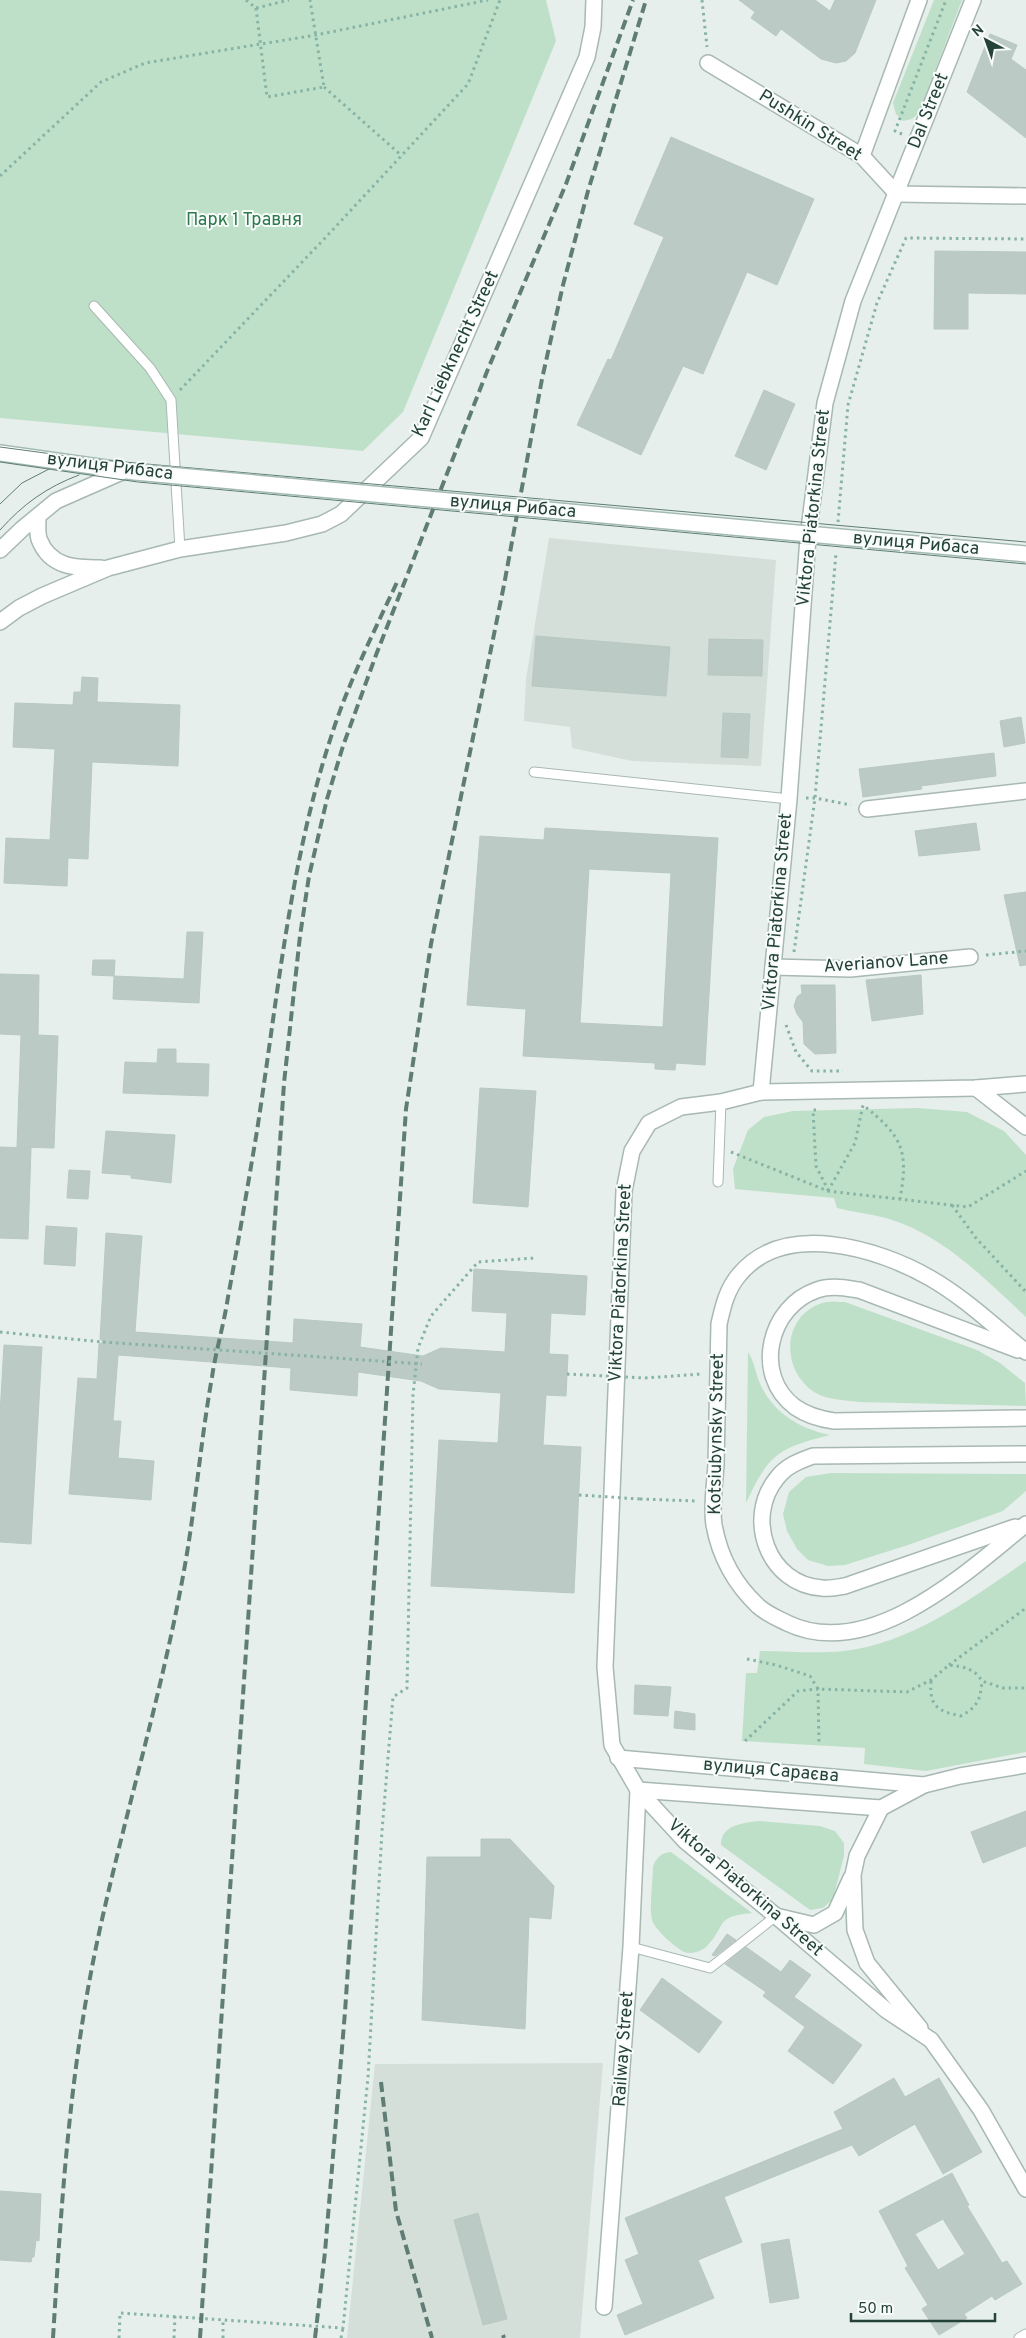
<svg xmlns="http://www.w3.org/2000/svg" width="1026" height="2338" font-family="Overpass,sans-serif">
<rect width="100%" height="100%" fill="#e6efeb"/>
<g fill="#d4dfda">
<path d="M549,538L776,560L761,766L632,761L572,748L570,727L524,721L526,679Z"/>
<path d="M603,2063L580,2338H347L375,2064Z"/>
</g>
<g fill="#bfe0c8">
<path d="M0,0H546L556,41L403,412L363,451L0,418Z"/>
<path d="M934,0H962L919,113L912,119L903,121L896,114L893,103Z"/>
<path d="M918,1108L967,1112L1004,1131L1026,1155V1317C985,1279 942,1234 886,1218C870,1214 853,1212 837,1208L834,1198L735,1189L733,1169L748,1130L764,1117L793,1111Z"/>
<path d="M845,1302L977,1350L1000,1363L1025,1383L1026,1406L859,1402C844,1400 827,1400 814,1392C781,1370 781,1317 822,1303C828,1301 838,1302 845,1302Z"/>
<path d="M748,1352C754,1361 755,1371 759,1381C771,1412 800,1429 830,1435C779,1448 769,1453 746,1503Z"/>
<path d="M831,1473L1026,1474V1491L1003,1511L908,1545L845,1565L828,1566L808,1560L797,1549L787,1531L783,1514L789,1492L806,1477Z"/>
<path d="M1026,1561V1752L926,1771L864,1764L865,1748L742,1741L746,1673H757L760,1651C787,1651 817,1654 844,1651C912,1643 971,1599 1026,1561Z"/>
<path d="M759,1821L820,1826L835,1831L844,1843V1856L833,1899L823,1908L810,1910L721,1845C721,1825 742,1823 759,1821Z"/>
<path d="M671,1852L752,1913C713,1917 728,1925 706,1947C701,1951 691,1955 684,1952C675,1947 655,1930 652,1920C649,1906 653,1881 653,1866C657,1857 661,1853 671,1852Z"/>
</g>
<g fill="#bbcac4" stroke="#b8c9c2" fill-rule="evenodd">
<path d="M739,0H815L830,11L835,0H876L855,53L846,61L836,63L821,59L781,29L776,36L751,18L755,12Z"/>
<path d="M990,34L1017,45L1011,59L1026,70V138L967,92Z"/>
<path d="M671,137L814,199L777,285L747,272L703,374L683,366L641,455L577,425L608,359L611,360L664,237L634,224Z"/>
<path d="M935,251L1026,252V294L968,293V329H934Z"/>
<path d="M764,390L795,404L766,470L735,456Z"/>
<path d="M536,636L670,647L666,696L532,686Z"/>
<path d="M709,639L763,640L762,676L708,675Z"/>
<path d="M82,677L98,678L97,702L180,705L178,766L92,762L88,859L68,858L67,886L4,883L6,838L50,840L55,749L13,747L15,703L73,705L74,692H81Z"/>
<path d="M723,713L750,714L748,758L721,757Z"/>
<path d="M1021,717L1025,743L1004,747L1000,721Z"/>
<path d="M994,753L996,776L921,786L922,789L863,797L859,769Z"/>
<path d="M976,823L980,850L919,856L915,831Z"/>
<path d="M545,828L718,838L705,1065L676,1063L675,1070L655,1069V1063L523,1056L526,1009L467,1005L480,836L544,840ZM589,869L671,873L663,1027L580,1023Z"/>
<path d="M1026,892V965L1020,966L1004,895Z"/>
<path d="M187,932H203L199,1003L113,999L114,976L184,979Z"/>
<path d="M93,960H115L114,976L92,975Z"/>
<path d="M0,974L39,975L38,1035L58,1036L54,1148L17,1147L21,1035L0,1034Z"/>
<path d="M921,975L923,1014L872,1021L866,980Z"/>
<path d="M801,985H835L836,1053L815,1054L804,1044L803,1022L797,1014L794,1006L797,997L802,993Z"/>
<path d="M158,1049H176V1063L209,1064L208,1096L123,1093L125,1062L157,1063Z"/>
<path d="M480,1088L536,1091L528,1207L473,1203Z"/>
<path d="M106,1131L175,1135L171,1183L131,1178V1175L102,1173Z"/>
<path d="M0,1147L31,1148L28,1239L0,1238Z"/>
<path d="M69,1170L90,1171L88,1199L67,1198Z"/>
<path d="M46,1226L77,1228L75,1266L44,1264Z"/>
<path d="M106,1233L142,1236L135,1332L293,1343L294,1319L362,1324L360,1347L423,1356L441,1348L505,1352L507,1313L472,1311L474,1269L587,1276L585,1315L551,1313L549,1354L568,1355L566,1396L546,1395L543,1445L581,1447L574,1593L431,1586L439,1440L498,1443L501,1393L439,1389L421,1381L358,1372L357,1396L290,1390L291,1368L118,1355L113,1421H121L118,1458L154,1461L151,1500L69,1494L78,1378L97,1379L99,1344L103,1342L100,1339Z"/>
<path d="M4,1345L42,1347L31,1544L0,1542V1414Z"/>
<path d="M635,1685L671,1687L668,1716L634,1714Z"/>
<path d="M675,1711L695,1714V1730L674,1728Z"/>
<path d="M1026,1811V1846L983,1863L971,1832Z"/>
<path d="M481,1839H510L554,1886L551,1919L529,1917L525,2029L422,2020L427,1857H481Z"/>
<path d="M727,1934L736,1940L715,1956L712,1955Z"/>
<path d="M746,1947L781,1972L790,1960L811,1975L794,1997L862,2045L833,2084L788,2051L805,2027L763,1996L766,1992L725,1964Z"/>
<path d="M662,1978L722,2022L699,2053L640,2010Z"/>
<path d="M894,2078L905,2097L939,2078L982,2152L943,2174L915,2124L859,2156L852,2145L724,2197L742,2242L698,2260L714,2298L625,2335L617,2315L643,2304L625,2260L639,2254L625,2218L843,2129L834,2112Z"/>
<path d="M952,2173L969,2205L967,2206L1002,2263L1007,2261L1022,2284L995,2300L992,2296L964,2314L967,2318L939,2335L922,2309L928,2305L905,2268L908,2266L879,2211ZM943,2219L965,2254L938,2270L915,2234Z"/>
<path d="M0,2191L41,2194L39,2241L36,2240L34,2257H32L31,2262L0,2260Z"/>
<path d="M478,2213L507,2319L483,2325L454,2220Z"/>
<path d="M789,2239L799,2298L770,2303L761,2244Z"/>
</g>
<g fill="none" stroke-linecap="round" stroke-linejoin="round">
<g stroke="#a8b8b2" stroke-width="11">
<g id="service">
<path d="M94,306L150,368L171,400L180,549"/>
<path d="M534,772L789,799"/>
<path d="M718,1182L721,1102"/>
<path d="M631,1947L710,1968L776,1916"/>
<path d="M1019,2338L1026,2334"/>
</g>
</g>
<g stroke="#a8b8b2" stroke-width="18">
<g id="minor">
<path d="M708,63L862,156L897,194L1026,196"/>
<path d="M862,156L919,0"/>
<path d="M867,809L1026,791"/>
<path d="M773,967L850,969L970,957"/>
<path d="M1026,1084L976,1088L761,1092L721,1102L681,1107L649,1123L632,1151L624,1191L605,1667L612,1745L638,1790L685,1841L776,1916L886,2010L931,2040L981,2110L1026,2189"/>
<path d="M976,1088L1026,1127"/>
<path d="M761,1092L789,799L808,537L825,403L853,301L973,0"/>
<path d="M618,1758L924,1785"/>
<path d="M780,1917L814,1925L835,1913L851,1878"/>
<path d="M920,2028L867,1963L855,1930L853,1875L857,1856L881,1808L924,1785L960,1776L1026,1765"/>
<path d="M604,2307L631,1947L638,1790L881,1808"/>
</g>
</g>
<g stroke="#a8b8b2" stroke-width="18">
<g id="tertiary">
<path d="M38,516C38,523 37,532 39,539C50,568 76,568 101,568"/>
<path d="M0,550L22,529L56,501L122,472"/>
<path d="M0,622L19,608L42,596L108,568L180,549L286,533L322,524L341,514L421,438L587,57L593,27L594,0"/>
<path d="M1018,1350L859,1290C845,1288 831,1285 817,1290C769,1306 752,1375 795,1407C808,1416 820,1419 834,1421L1026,1418"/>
<path d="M1026,1352C995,1327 965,1298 930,1278C878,1248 784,1220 739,1275C727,1289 723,1306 719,1324C718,1370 717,1417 716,1464C715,1483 711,1506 714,1525C720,1558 734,1583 758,1606C767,1614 777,1618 787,1623C870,1663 967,1572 1026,1524"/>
<path d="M1015,1527L845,1586C838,1587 830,1589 822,1588C768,1585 744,1518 777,1478C786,1466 799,1461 813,1456L1026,1454"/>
</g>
</g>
<g stroke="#a4bbb3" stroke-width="18">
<path id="secondary" d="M0,453L135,472"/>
</g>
<g stroke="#86b3a5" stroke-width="3" stroke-dasharray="2.5 4" stroke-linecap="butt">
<path d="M246,0L256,8L289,0"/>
<path d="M702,0L707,47"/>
<path d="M256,8L267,97L324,87L310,0"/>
<path d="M324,87L402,156"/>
<path d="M902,134L895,131L946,0"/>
<path d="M0,176L101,82L145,63L316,35L488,0"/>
<path d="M180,390L326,237L468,84L500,0"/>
<path d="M838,522L848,405L877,303L906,238L1026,239"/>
<path d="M806,798H815L851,805"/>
<path d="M794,952L815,798L836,553"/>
<path d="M986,955L1026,951"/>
<path d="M786,1025L796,1052L812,1071H843"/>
<path d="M816,1110H813L816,1166L828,1190"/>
<path d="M731,1152L828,1191L968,1207L1026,1171"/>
<path d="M828,1191L855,1143L863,1105C902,1136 909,1150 900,1199"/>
<path d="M952,1205L976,1238L1026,1292"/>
<path d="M0,1332L103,1342"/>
<path d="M645,1378L702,1374"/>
<path d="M640,1499L697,1501"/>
<path d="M747,1659L776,1665L810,1676L818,1689L907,1692L931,1680L949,1665C964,1667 974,1668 982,1681L1003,1688H1026"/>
<path d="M949,1665L1026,1608"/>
<path d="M931,1681C929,1706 937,1711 961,1716C978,1706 980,1701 982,1681"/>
<path d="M745,1741L798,1691L818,1689L819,1745"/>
<path d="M119,2338L120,2313L343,2328L368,2077L382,1831L393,1697L407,1688L413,1395L418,1348L431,1316L478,1262L535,1258"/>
<path d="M174,2338L175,2316"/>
<path d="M223,2338V2319"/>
<path d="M341,2338L343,2328"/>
</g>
<use href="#service" stroke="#fff" stroke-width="9"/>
<use href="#minor" stroke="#fff" stroke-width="15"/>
<use href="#tertiary" stroke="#fff" stroke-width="15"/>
<use href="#secondary" stroke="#fff" stroke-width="15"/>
<g stroke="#5f7d75" stroke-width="1">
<path d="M0,447L90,459L1026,542"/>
<path d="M0,462L138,482L1026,564"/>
<path d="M0,504L22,483L49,469"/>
<path d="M0,530C23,504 47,487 79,475"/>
</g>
<g stroke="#5f7d75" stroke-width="4" stroke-dasharray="10 5" stroke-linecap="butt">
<path d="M381,2082L396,2211L432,2338"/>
<path d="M503,2335L504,2338"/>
<path d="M53,2338C61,2209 69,2079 95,1952C122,1822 162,1696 185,1565C196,1502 201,1439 212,1377C216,1350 224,1324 228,1297C238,1244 247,1190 256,1137C277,1004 289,865 331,737C348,683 374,632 398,580"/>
<path d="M200,2338L284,1083L300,936L309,876L327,799L343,746L376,655L488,369L566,184L633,0"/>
<path d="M315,2338L325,2252L345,2012L406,1109L431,944L504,585L542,379L563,285L588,191L646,0"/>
</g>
<g stroke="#a4bbb3" stroke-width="18" stroke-linecap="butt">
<path id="secondary-bridge" d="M135,472L1026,554"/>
</g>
<g stroke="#86b3a5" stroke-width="3" stroke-dasharray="2.5 4" stroke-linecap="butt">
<path d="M103,1342L422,1364"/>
<path d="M567,1374L645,1378"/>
<path d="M579,1495L640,1499"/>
</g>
<use href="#secondary-bridge" stroke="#fff" stroke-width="15"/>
</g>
<g text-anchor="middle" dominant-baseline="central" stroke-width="4" stroke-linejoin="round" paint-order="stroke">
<g font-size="18" fill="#24423a" stroke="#f7fbf9">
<text transform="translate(929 111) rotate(-68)">Dal Street</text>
<text transform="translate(810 126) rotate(32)">Pushkin Street</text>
<text transform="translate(456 354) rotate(-65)">Karl Liebknecht Street</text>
<text transform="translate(110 467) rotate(7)">вулиця Рибаса</text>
<text transform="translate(513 507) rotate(5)">вулиця Рибаса</text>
<text transform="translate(814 508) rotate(-84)">Viktora Piatorkina Street</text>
<text transform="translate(916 544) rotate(5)">вулиця Рибаса</text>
<text transform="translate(778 912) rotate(-85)">Viktora Piatorkina Street</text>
<text transform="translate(886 963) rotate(-4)">Averianov Lane</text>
<text transform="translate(621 1283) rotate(-87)">Viktora Piatorkina Street</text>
<text transform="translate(717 1434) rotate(-89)">Kotsiubynsky Street</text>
<text transform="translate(771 1771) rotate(5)">вулиця Сараєва</text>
<text transform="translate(745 1888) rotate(41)">Viktora Piatorkina Street</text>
<text transform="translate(624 2049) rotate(-86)">Railway Street</text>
</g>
<g font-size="18" fill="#2d7a4b" stroke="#f7fbf9">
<text x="244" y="220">Парк 1 Травня</text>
</g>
</g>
<g transform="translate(986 40) rotate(319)" stroke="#f7fbf9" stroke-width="4" paint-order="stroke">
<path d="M0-4L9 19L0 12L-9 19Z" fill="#24423a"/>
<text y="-8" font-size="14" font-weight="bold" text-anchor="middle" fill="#24423a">N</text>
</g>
<path d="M851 2313v8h144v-8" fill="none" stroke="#24423a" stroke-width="2.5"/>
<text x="858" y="2313" font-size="15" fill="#24423a" stroke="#f7fbf9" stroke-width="4" paint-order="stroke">50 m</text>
</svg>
